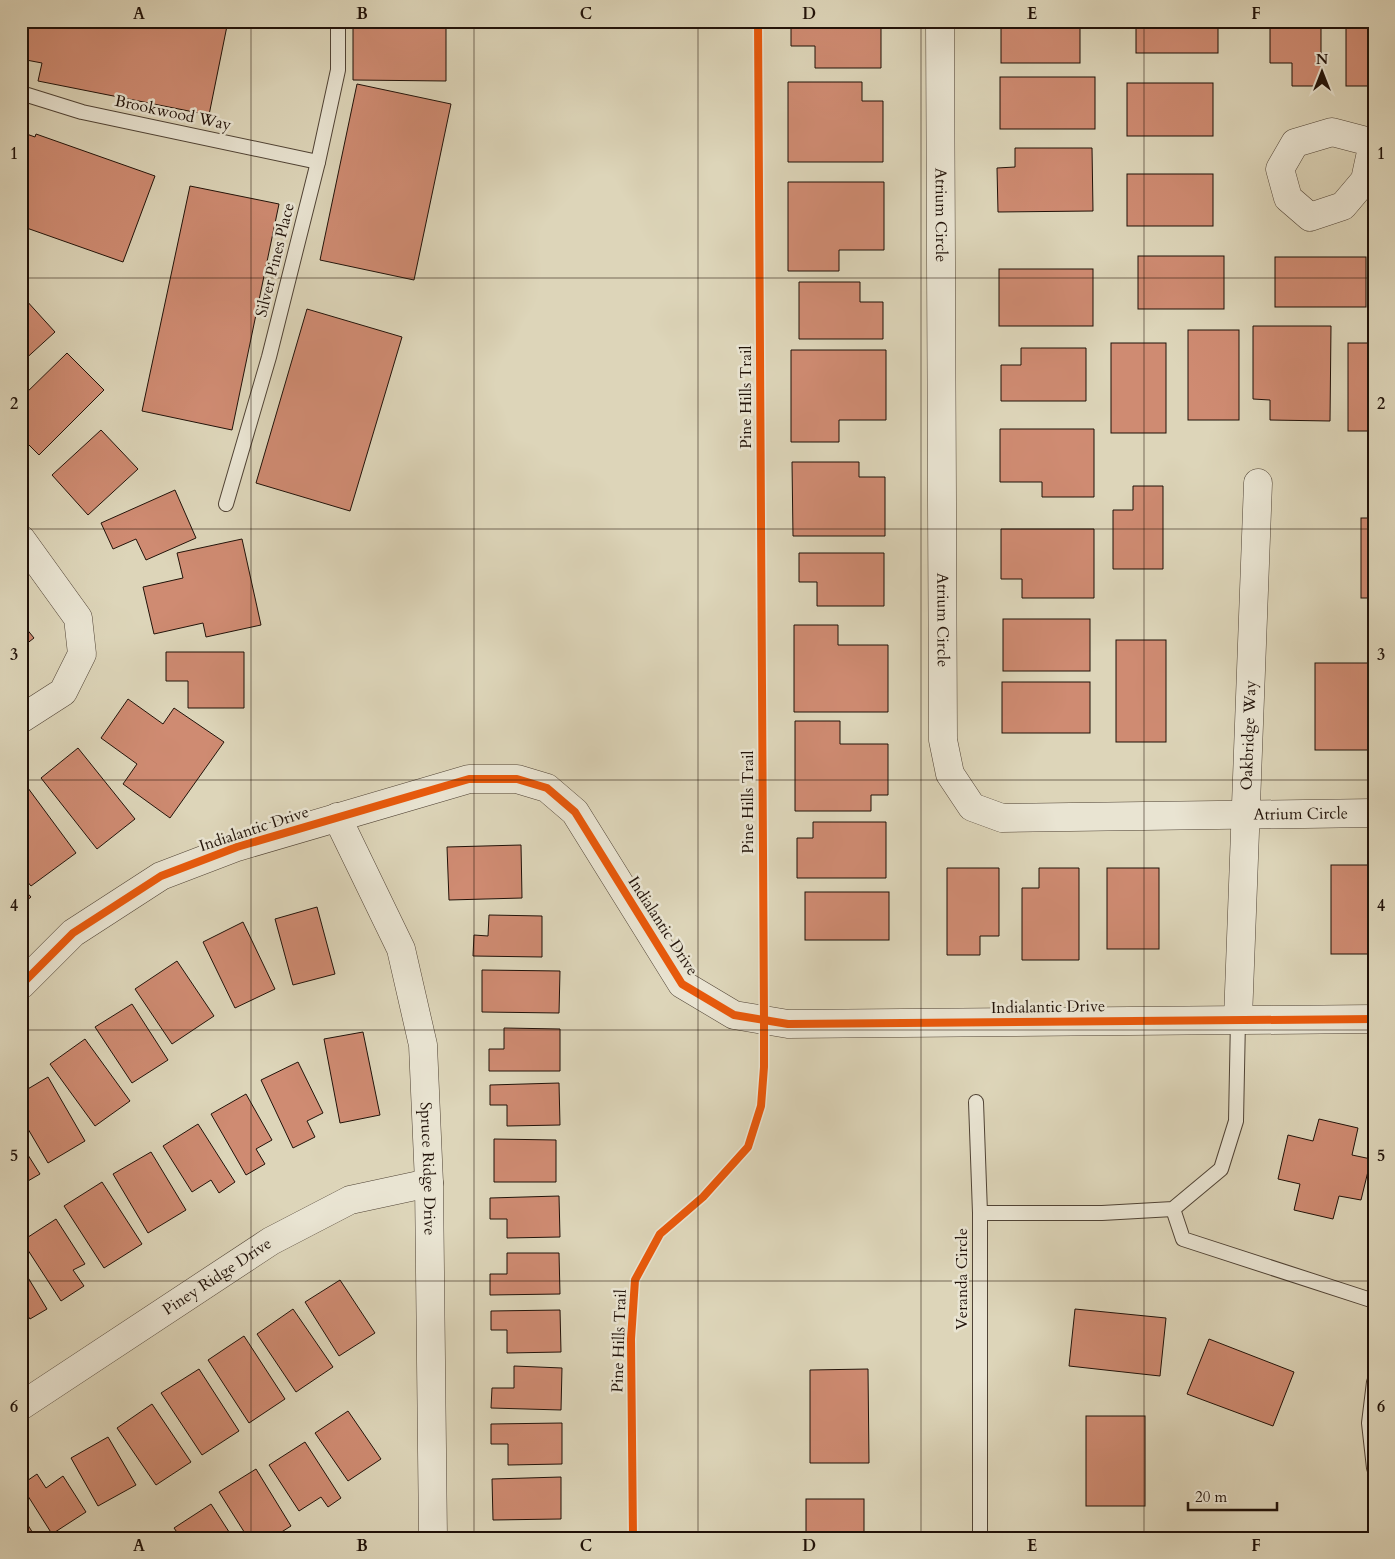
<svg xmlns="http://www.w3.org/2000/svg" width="1395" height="1559" font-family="Cardo,serif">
<rect width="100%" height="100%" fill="#ddd5b9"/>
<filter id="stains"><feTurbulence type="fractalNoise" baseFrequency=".004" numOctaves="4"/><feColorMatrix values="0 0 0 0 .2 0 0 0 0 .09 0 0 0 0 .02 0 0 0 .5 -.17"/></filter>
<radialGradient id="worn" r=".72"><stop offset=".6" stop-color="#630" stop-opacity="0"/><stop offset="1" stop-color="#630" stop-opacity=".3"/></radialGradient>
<g fill="#cf8b72" stroke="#211209">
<path d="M21,21H228L209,115L38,81L42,63L21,59Z"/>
<path d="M353,21H446V81L353,80Z"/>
<path d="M791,21H881V68H815V46H791Z"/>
<rect x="1001" y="21" width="79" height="42"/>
<rect x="1136" y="21" width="82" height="32"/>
<path d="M1270,21H1321V86H1292V63H1270Z"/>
<rect x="1346" y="21" width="28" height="65"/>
<rect x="1000" y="77" width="95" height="52"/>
<path d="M788,82H862V101H883V162H788Z"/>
<rect x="1127" y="83" width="86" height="53"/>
<path d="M357,84L451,104L414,280L320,260Z"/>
<path d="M21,132L35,137L36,134L155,176L123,262L21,226Z"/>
<path d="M1015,148H1092L1093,211L998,212L997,168L1015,167Z"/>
<rect x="1127" y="174" width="86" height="52"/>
<path d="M788,182H884V250H839V271H788Z"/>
<path d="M190,186L279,204L232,430L142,411Z"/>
<rect x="1138" y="256" width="86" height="53"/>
<rect x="1275" y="257" width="91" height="50"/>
<rect x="999" y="269" width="94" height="57"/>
<path d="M799,282H860V302H883V339H799Z"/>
<path d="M25,299L55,332L21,363V303Z"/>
<path d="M307,309L402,337L350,511L256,483Z"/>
<path d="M1253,326H1331L1330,421L1270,420V400L1253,399Z"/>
<rect x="1188" y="330" width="51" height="90"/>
<rect x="1111" y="343" width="55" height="90"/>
<rect x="1348" y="343" width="26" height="88"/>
<path d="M1021,348H1086V401H1001V365H1021Z"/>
<path d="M791,350H886V420H839V442H791Z"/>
<path d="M67,353L104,390L39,455L21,437V398Z"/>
<path d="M1000,429H1094V497H1042V482H1000Z"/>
<path d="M101,430L138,469L88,515L52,475Z"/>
<path d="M792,462H859V477H885V536H793Z"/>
<path d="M1133,486H1163V569H1113V510H1133Z"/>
<path d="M175,490L196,538L146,560L136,539L113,549L101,523Z"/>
<rect x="1361" y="518" width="13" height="80"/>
<path d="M1001,529H1094V598H1022V579H1001Z"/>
<path d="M242,539L261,625L206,637L203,623L154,634L143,587L183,578L177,553Z"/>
<path d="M799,553H884V606H817V582H799Z"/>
<rect x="1003" y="619" width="87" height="52"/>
<path d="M21,622L34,638L21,648Z"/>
<path d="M794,625H838V645H888V712H794Z"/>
<rect x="1116" y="640" width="50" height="102"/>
<path d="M166,652H244V708H188V681H166Z"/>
<rect x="1315" y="663" width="53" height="87"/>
<rect x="1002" y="682" width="88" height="51"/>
<path d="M128,699L163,724L174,708L224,742L170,818L123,784L137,764L101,738Z"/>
<path d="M795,721H840V744H888V795H871V811H795Z"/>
<path d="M78,748L135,819L97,849L41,778Z"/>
<path d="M25,784L76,853L31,886L21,874V788Z"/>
<path d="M813,822H886V878H797V838H813Z"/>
<path d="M521,845L522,898L449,900L447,847Z"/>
<rect x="1331" y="865" width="43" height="89"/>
<path d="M947,868H999V936H980V955H947Z"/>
<path d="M1039,868H1079V960H1022V888H1039Z"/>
<rect x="1107" y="868" width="52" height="81"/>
<path d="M21,886L31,897L21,905Z"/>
<rect x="805" y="892" width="84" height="48"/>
<path d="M317,907L335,974L293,985L275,919Z"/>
<path d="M489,915L542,916V957L473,956L474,935L488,936Z"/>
<path d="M243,922L275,989L235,1008L203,942Z"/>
<path d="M177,961L214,1016L172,1044L135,989Z"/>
<path d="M482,970L560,971L559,1013L482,1012Z"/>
<path d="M132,1004L168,1060L132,1083L95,1027Z"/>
<path d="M504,1028L560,1029V1071H489V1049H504Z"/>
<path d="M363,1032L380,1115L340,1123L324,1039Z"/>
<path d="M85,1039L130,1101L95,1126L50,1064Z"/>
<path d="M298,1062L323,1113L307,1121L315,1137L293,1148L261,1080Z"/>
<path d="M48,1077L85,1141L48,1163L21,1117V1093Z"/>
<path d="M559,1083L560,1125L507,1126V1105H490V1085Z"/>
<path d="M246,1094L272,1140L256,1149L265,1164L246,1175L211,1114Z"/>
<path d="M1319,1119L1358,1128L1352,1155L1371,1159L1361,1200L1339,1196L1333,1219L1294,1210L1300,1184L1278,1179L1288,1135L1313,1141Z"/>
<path d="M198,1124L235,1182L219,1193L211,1180L192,1192L163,1146Z"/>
<path d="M494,1139L556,1140V1182H494Z"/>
<path d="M21,1144L40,1174L21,1185Z"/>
<path d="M151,1152L186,1210L148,1233L113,1174Z"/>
<path d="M102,1182L142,1244L104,1268L64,1206Z"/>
<path d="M559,1196L560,1237L507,1238V1219H490V1198Z"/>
<path d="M56,1219L85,1264L73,1270L84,1286L61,1301L22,1241Z"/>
<path d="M507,1253H559L560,1294L490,1295V1274H507Z"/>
<path d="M21,1266L47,1309L30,1319L21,1306Z"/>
<path d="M340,1280L375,1333L339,1356L305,1302Z"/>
<path d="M293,1309L333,1367L296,1392L257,1334Z"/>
<path d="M1075,1309L1166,1318L1160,1376L1069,1366Z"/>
<path d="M560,1310L561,1352L507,1353V1330H491V1311Z"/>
<path d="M244,1336L285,1399L249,1423L208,1360Z"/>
<path d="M1209,1339L1294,1372L1273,1426L1187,1394Z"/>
<path d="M514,1366L562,1368L561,1410L491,1408L492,1388H514Z"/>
<path d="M199,1369L239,1431L202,1455L161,1393Z"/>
<path d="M868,1369L869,1463H810V1370Z"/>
<path d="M152,1404L191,1462L156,1485L117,1428Z"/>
<path d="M348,1411L381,1459L348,1481L315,1433Z"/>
<rect x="1086" y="1416" width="59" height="90"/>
<path d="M562,1423V1464L508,1465V1444H491V1424Z"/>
<path d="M108,1437L136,1485L98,1506L71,1458Z"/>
<path d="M305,1442L341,1498L328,1507L321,1497L299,1511L269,1465Z"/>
<path d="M256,1469L291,1526L272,1538H248L219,1492Z"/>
<path d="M37,1474L46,1488L63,1476L86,1512L52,1534L21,1485Z"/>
<path d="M561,1477V1519L493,1520L492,1479Z"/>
<rect x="806" y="1499" width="58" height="39"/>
<path d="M211,1504L233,1538H181L174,1528Z"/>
<path d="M21,1514L36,1538H21Z"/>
<path d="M496,1535L558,1536V1538H496Z"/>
</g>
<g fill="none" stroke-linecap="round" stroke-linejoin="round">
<g stroke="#504335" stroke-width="16">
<g id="service">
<path d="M21,93L82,112L318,162"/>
<path d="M226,504L269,357L318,162L338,70V21"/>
<path d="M976,1102L980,1213"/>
<path d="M1173,1209L1183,1239L1374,1301"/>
<path d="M1374,1382L1369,1423L1374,1468"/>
<path d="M980,1538V1213H1102L1173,1209L1221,1169L1236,1121L1238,1019"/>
</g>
</g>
<g stroke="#504335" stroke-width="29">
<g id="minor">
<path id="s1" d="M940,21L943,740L950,774L972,807L1002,818L1374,813"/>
<path d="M1373,143L1365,180L1343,206L1310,217L1288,198L1280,169L1295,143L1332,132L1374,143"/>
<path d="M21,539L78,618L82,654L63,692L21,719"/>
<path id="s2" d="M337,817L401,949L423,1045L429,1183L433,1538"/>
<path d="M21,985L73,933L161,876L237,847L469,779H517L547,788L575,812L682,984L734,1015L788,1024L1374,1019"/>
<path id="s3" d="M1238,1019L1258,483"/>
<path id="s4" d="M21,1406L271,1241L350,1200L429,1183"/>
</g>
</g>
<use href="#service" stroke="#e9e4d2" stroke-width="14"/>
<use href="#minor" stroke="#e9e4d2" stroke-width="28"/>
<g stroke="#e9e4d2" stroke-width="11">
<g id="cycleway">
<path d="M21,985L73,933L161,876L237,847L469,779H517L547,788L575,812L682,984L734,1015L788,1024L1374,1019"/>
<path d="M633,1538L631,1339L635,1280L660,1234L703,1197L748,1147L761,1106L764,1067V1020L758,21"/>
</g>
</g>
<use href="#cycleway" stroke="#e8590c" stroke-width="8"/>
</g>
<path fill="none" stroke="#211209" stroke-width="1" stroke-opacity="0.55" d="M251,21V1538M474,21V1538M698,21V1538M921,21V1538M1144,21V1538M21,278H1374M21,529H1374M21,780H1374M21,1030H1374M21,1281H1374"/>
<g text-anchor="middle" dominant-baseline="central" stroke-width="5" stroke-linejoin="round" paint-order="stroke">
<g font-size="16" fill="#211209" stroke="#e9e4d2">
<text transform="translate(173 113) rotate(12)">Brookwood Way</text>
<text stroke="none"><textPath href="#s1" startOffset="194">Atrium Circle</textPath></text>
<text transform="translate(275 260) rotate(-76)">Silver Pines Place</text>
<text transform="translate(746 397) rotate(-90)">Pine Hills Trail</text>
<text stroke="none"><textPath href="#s1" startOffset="599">Atrium Circle</textPath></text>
<text stroke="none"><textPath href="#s3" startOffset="284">Oakbridge Way</textPath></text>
<text transform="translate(748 802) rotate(-90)">Pine Hills Trail</text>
<text stroke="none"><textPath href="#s1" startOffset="1124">Atrium Circle</textPath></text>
<text transform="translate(254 829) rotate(-18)">Indialantic Drive</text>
<text transform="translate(663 926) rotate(57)">Indialantic Drive</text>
<text transform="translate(1048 1007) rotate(-1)">Indialantic Drive</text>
<text stroke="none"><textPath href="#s2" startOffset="369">Spruce Ridge Drive</textPath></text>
<text stroke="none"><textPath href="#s4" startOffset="235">Piney Ridge Drive</textPath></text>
<text transform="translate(962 1279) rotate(-90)">Veranda Circle</text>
<text transform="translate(619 1341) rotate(-88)">Pine Hills Trail</text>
</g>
</g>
<rect width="1395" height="1559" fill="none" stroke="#ddd5b9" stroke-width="55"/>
<g transform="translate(1322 72)" stroke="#e9e4d2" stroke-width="4" paint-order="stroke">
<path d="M0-4L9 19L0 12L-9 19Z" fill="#211209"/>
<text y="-8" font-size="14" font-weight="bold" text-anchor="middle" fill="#211209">N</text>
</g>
<path d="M1188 1502v8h89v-8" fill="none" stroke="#211209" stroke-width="2.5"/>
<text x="1195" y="1502" font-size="15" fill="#211209" stroke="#e9e4d2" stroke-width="4" paint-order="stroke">20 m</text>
<rect x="28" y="28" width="1340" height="1504" fill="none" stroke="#211209" stroke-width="2"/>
<g font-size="16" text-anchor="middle" font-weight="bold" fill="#211209">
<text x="139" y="19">A</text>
<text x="362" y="19">B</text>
<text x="586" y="19">C</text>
<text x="809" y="19">D</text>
<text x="1032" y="19">E</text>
<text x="1256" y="19">F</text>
<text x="14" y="159">1</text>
<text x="1381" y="159">1</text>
<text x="14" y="409">2</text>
<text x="1381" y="409">2</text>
<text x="14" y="660">3</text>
<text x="1381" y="660">3</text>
<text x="14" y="911">4</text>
<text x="1381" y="911">4</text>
<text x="14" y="1161">5</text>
<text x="1381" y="1161">5</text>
<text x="14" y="1412">6</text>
<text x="1381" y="1412">6</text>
<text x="139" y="1551">A</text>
<text x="362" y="1551">B</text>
<text x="586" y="1551">C</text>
<text x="809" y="1551">D</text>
<text x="1032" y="1551">E</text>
<text x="1256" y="1551">F</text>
</g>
<rect width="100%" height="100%" filter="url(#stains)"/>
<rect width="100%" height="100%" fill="url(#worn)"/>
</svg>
